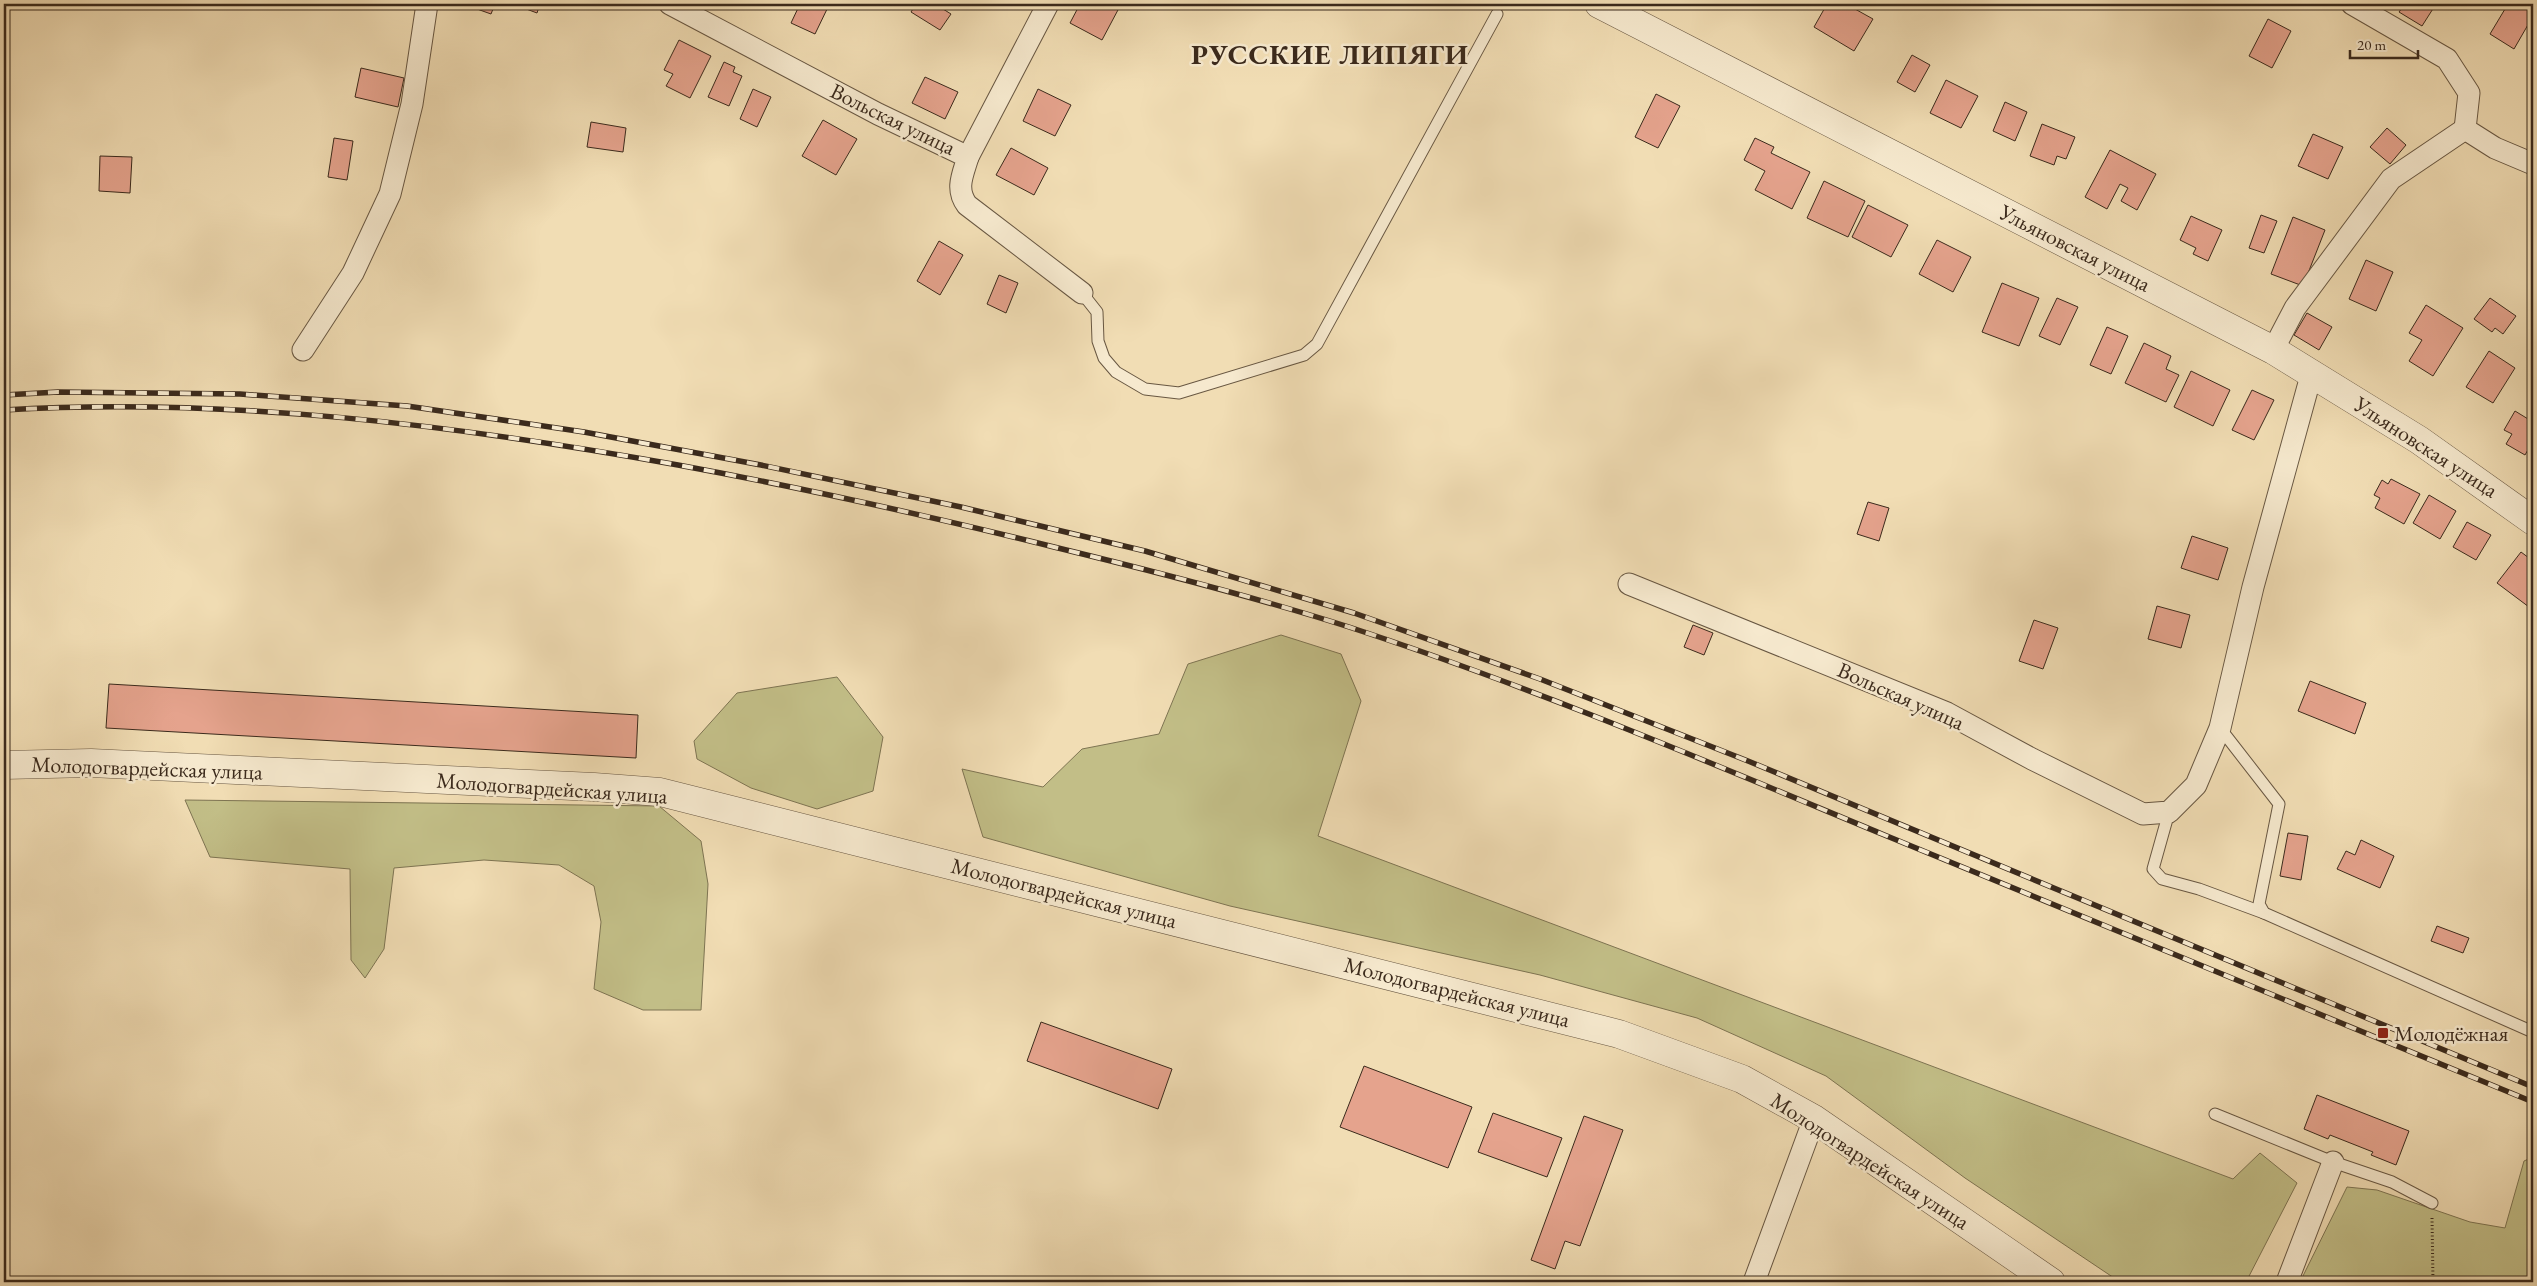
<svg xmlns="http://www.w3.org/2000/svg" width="2537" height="1286" font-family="'EB Garamond',serif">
<rect width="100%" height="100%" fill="#f1ddb4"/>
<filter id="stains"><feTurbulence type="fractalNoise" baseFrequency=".004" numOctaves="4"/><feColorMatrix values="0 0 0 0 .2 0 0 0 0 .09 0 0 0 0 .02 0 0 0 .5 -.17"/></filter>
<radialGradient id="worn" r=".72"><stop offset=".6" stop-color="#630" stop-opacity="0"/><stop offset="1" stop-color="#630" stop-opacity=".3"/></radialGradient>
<g fill="#c2be87" stroke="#7e7452">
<path d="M1281,635L1341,654L1361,701L1318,836L2233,1179L2260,1153L2297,1183L2246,1282H2120L1965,1178L1826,1076L1697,1018L1540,975L1230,906L983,837L962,769L1043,787L1082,749L1159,734L1188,664Z"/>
<path d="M837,677L883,737L873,791L817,809L751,788L697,759L694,741L737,693Z"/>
<path d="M185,800L659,806L701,841L708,884L701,1010H643L594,989L601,922L594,886L559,865L484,860L394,868L384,949L365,978L351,960L350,869L210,857Z"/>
<path d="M2533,1157V1282H2300L2347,1187L2377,1190L2470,1222L2505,1228L2524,1161Z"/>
</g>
<g fill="#e5a38d" stroke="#3b2a1c">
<path d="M463,4H495L491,14Z"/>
<path d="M523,4H540L537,13L521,7Z"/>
<path d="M800,4L829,5L815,34L791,23Z"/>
<path d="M916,4H935L951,14L940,30L911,12Z"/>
<path d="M1080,4H1110L1119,8L1102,40L1070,23Z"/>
<path d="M1827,4H1846L1873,19L1854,51L1814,27Z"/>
<path d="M2405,4H2436L2422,26L2399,12Z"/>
<path d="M2508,4H2533V25L2529,23L2514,49L2490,34Z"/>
<path d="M2268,19L2291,31L2272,68L2249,56Z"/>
<path d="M679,40L711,56L690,98L666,86L673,74L664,70Z"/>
<path d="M2533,50V65L2528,62Z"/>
<path d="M1912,55L1930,65L1915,92L1897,82Z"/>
<path d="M724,62L735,67L733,72L742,76L729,106L708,97Z"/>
<path d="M361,68L404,78L398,107L355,97Z"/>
<path d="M925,77L958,92L945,119L912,103Z"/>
<path d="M1946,80L1978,96L1961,128L1930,113Z"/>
<path d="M753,89L771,97L757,127L740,119Z"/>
<path d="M1038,89L1071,105L1055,136L1023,121Z"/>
<path d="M1656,94L1680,106L1658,148L1635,137Z"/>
<path d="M2005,102L2027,112L2015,141L1993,131Z"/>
<path d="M823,120L857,139L836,175L802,156Z"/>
<path d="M591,122L626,128L623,152L587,147Z"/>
<path d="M2042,124L2075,137L2066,159L2057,156L2054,165L2030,156Z"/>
<path d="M2387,128L2406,145L2390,164L2370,147Z"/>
<path d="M2313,134L2343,147L2328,179L2298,166Z"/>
<path d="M334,138L353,141L347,180L328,177Z"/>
<path d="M1755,138L1774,147L1771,153L1810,172L1792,209L1755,190L1765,171L1744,160Z"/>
<path d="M1011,148L1048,168L1034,195L996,175Z"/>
<path d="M2110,150L2156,174L2137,210L2121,201L2128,188L2120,184L2107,209L2085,197Z"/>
<path d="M100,156L132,157L130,193L99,191Z"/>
<path d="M1824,181L1865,201L1848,237L1807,218Z"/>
<path d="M1868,205L1908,225L1891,257L1852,237Z"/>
<path d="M2261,215L2277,221L2264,253L2249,248Z"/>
<path d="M2191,216L2222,230L2208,261L2193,254L2196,248L2180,240Z"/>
<path d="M2293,217L2325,230L2303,286L2271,274Z"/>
<path d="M1937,240L1971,257L1953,292L1919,274Z"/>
<path d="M939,241L963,255L940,295L917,281Z"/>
<path d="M2366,260L2393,272L2376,311L2349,299Z"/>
<path d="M999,275L1018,283L1006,313L987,304Z"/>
<path d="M2002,283L2039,298L2019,346L1982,332Z"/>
<path d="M2057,298L2078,307L2060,345L2039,336Z"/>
<path d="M2490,298L2516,316L2503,334L2495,328L2492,332L2474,319Z"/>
<path d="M2426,305L2463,328L2433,376L2409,361L2422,340L2409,333Z"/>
<path d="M2307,313L2332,327L2319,350L2294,335Z"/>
<path d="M2107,327L2128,336L2111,374L2090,365Z"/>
<path d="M2144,343L2171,356L2166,369L2179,375L2166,402L2125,383Z"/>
<path d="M2489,351L2515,368L2493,403L2466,387Z"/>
<path d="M2191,371L2230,390L2213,426L2174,407Z"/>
<path d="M2252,390L2274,400L2254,440L2232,430Z"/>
<path d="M2515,411L2533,422V441L2525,455L2506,444L2512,434L2504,430Z"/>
<path d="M2391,479L2420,494L2404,524L2375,508L2380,498L2374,495L2382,480L2388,484Z"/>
<path d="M2429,495L2456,511L2440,539L2413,523Z"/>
<path d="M1868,502L1889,508L1879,541L1857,534Z"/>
<path d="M2467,522L2491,535L2476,560L2453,547Z"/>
<path d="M2192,536L2228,548L2218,580L2181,568Z"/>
<path d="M2521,552L2533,561V602L2529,607L2497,583Z"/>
<path d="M2157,606L2190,615L2181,648L2148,639Z"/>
<path d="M2034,620L2058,628L2043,669L2019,661Z"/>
<path d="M1693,625L1713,633L1704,655L1684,647Z"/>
<path d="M2310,681L2366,703L2355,734L2298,711Z"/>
<path d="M109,684L638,715L636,758L106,728Z"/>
<path d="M2288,833L2308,836L2301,880L2280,876Z"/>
<path d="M2361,840L2394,856L2380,888L2337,869L2346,851L2355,855Z"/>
<path d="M2437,926L2469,938L2463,953L2431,941Z"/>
<path d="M1041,1022L1172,1069L1158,1109L1027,1061Z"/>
<path d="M1364,1066L1472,1107L1448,1168L1340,1127Z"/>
<path d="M2317,1095L2409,1131L2396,1165L2371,1155L2373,1152L2330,1135L2328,1139L2304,1129Z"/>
<path d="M1493,1113L1562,1138L1547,1177L1478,1152Z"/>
<path d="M1584,1116L1623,1130L1580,1246L1565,1241L1555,1269L1531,1260Z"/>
<path d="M1583,1278L1595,1282H1582Z"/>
</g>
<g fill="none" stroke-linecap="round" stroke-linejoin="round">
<g stroke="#685742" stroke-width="13">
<g id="service">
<path d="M1082,293L1097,312L1098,341L1104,358L1116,372L1145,389L1179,393L1304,355L1317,344L1497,14"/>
<path d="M2220,728L2279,804L2259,904L2264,913L2533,1032"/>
<path d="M2169,812L2153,869L2162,879L2199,889L2264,913"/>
<path d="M2215,1114L2333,1162L2392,1182L2432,1203"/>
</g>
</g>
<g stroke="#685742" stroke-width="23">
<g id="minor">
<path d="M670,4L878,114L968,157C963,174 955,189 967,205L1082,293"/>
<path d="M2352,4L2447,59L2469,93L2465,129L2495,148L2533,164"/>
<path d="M968,157L1048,4"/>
<path d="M303,350L353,273L390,194L412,104L427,4"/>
<path d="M2273,350L2295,308L2391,179L2465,129"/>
<path d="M1629,584L1947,713L2032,759L2143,814L2169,812L2196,785L2220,728L2253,587L2312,372"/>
<path d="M1754,1282L1814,1119"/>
<path d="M2287,1282L2333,1162"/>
</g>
</g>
<g stroke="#685742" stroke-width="29">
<g id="tertiary">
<path d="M1599,4L2273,350L2419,440L2533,521"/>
<path d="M4,765L91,763L594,787L660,792L1619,1034L1742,1079L1814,1119L2051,1282"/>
</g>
</g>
<path stroke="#3b2a1c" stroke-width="3" stroke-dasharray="1 2.5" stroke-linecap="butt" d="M2432,1218L2433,1282"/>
<use href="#service" stroke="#f6e9ce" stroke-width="11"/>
<use href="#minor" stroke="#f6e9ce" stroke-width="21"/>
<use href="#tertiary" stroke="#f6e9ce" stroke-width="28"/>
<g stroke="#3b2a1c" stroke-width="5.5">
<g id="rail">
<path d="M4,395L58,392L240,394L407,406L584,432L761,465L961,507L1145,551L1354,613L1540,679L1748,761L2533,1087"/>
<path d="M4,410C230,397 455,425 678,465C804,488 929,516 1054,547C1153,571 1252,596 1349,627C1530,686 1706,761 1882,834C2099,923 2316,1013 2533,1102"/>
</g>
</g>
<use href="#rail" stroke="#f6e9ce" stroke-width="4" stroke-dasharray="11" stroke-linecap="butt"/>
</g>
<rect fill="#8f2418" stroke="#f6e9ce" stroke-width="2" x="2377" y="1027" width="12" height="12" rx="2.5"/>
<g text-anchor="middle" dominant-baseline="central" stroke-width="5" stroke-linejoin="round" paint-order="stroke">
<g font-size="22" fill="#3b2a1c" stroke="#f6e9ce">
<text transform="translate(893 119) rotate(26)">Вольская улица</text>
<text transform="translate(2075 248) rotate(27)">Ульяновская улица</text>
<text transform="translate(2426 447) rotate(33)">Ульяновская улица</text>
<text transform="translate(1901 696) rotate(24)">Вольская улица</text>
<text transform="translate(147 768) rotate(2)">Молодогвардейская улица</text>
<text transform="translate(552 788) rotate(4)">Молодогвардейская улица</text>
<text transform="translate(1064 893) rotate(14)">Молодогвардейская улица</text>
<text transform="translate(1457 992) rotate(14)">Молодогвардейская улица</text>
<text transform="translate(1870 1161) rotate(33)">Молодогвардейская улица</text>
</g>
<g font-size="22" fill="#3b2a1c" stroke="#f6e9ce" text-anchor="start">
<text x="2394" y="1033">Молодёжная</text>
</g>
<g font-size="28" font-weight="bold" letter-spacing="1" fill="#3b2a1c" stroke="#f6e9ce">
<text x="1330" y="54">РУССКИЕ ЛИПЯГИ</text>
</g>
</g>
<rect width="2537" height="1286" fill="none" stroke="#f1ddb4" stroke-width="20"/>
<rect x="5" y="5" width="2527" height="1276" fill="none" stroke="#3b2a1c" stroke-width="2.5"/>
<rect x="10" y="10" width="2517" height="1266" fill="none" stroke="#3b2a1c"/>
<path d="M2350 50v8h68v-8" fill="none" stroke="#3b2a1c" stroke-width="2.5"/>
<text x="2357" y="50" font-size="15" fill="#3b2a1c" stroke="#f6e9ce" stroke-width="4" paint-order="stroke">20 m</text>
<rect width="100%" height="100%" filter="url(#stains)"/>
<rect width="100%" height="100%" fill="url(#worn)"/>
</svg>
